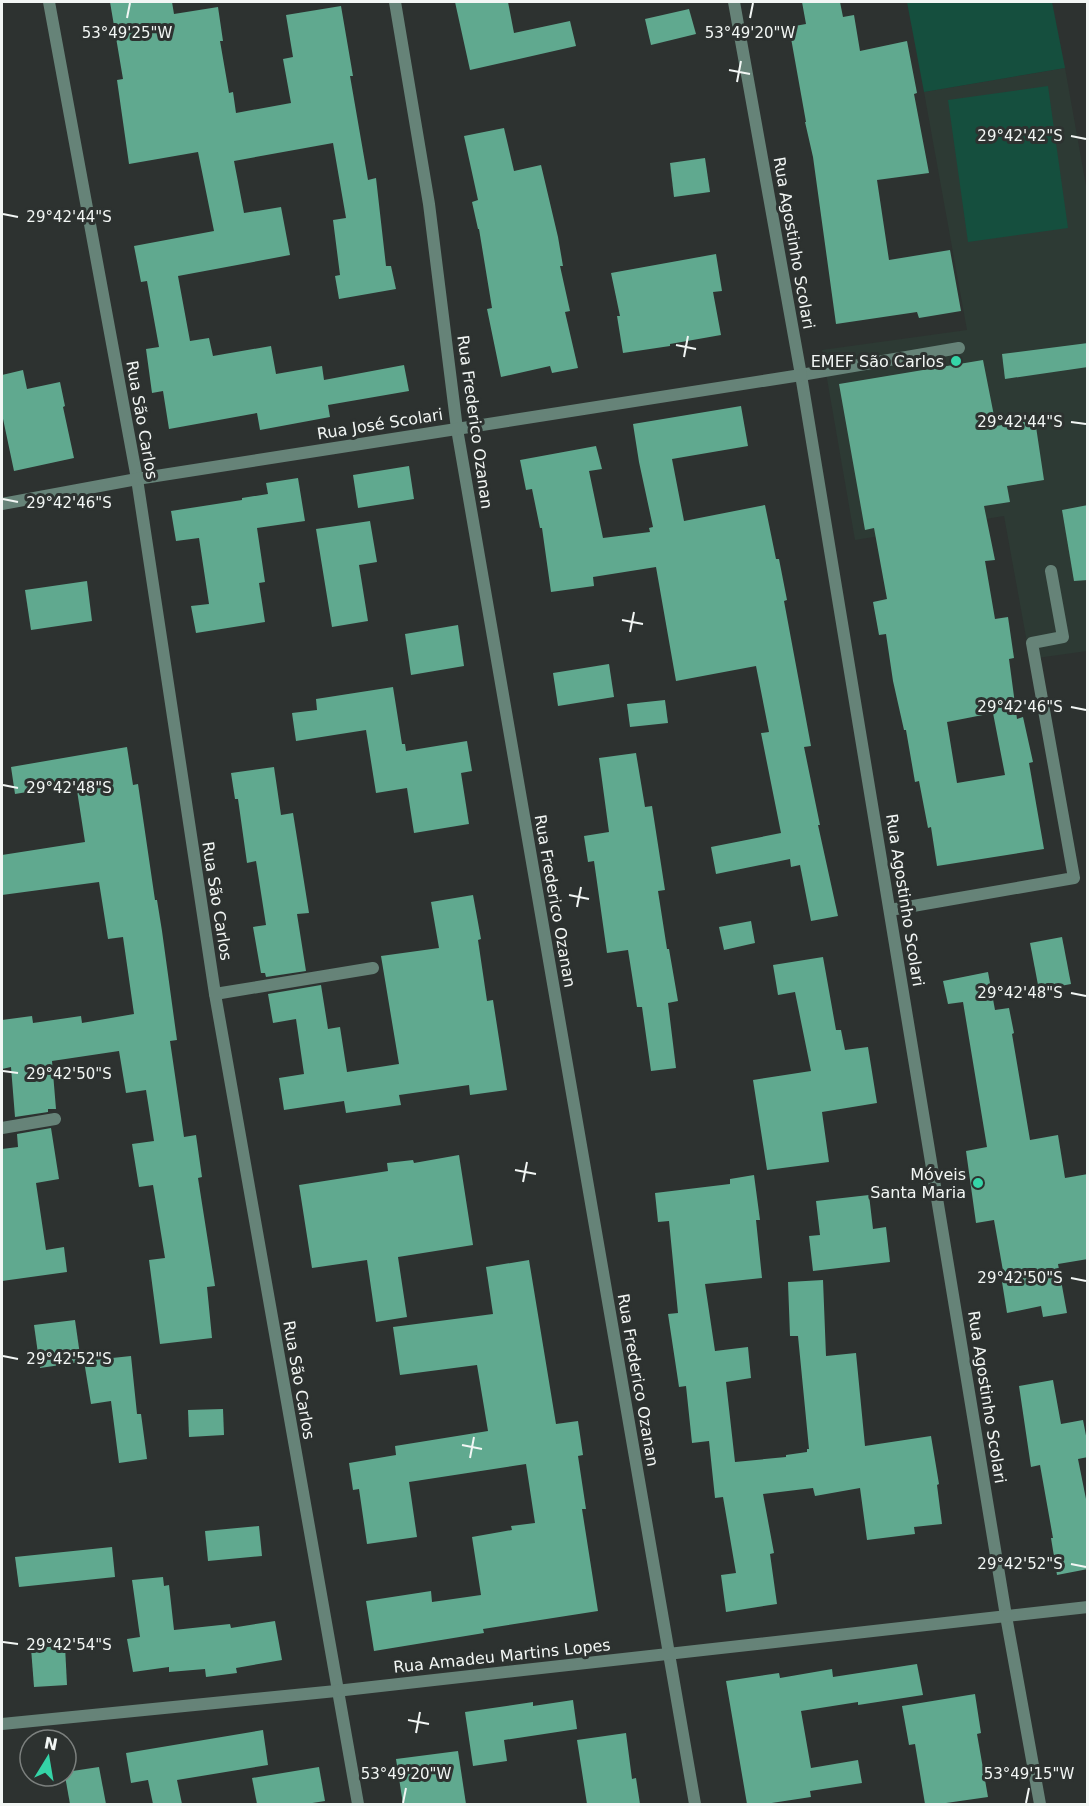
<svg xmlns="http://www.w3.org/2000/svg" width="1089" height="1806" font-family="'DejaVu Sans',sans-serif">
<rect width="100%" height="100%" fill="#2d3230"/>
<path fill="#2d3a34" d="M1065,68L1088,197L1087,651L1030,659L1004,516L855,540L822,350L967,330L924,92Z"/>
<g fill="#154f3e">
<path d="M907,2H1052L1065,68L924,92Z"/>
<path d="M1048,86L1068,228L968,242L948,100Z"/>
</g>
<g fill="#60a98f" fill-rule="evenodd">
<path d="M110,2H172L174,14L218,7L223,41H220L229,93L233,92L236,113L291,103L283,59L293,57L286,15L341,6L353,76H350L368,180L376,178L386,266H391L396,289L339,299L335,276L340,275L333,220L346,218L333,143L234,161L244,213L281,207L290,255L178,276L190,341L209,338L213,356L271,346L276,374L322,366L324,380L404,365L409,391L328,405L330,417L260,430L257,413L169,429L163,391L152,393L146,349L159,347L147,281L141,282L134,246L214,231L198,152L129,164L117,80L123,79Z"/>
<path d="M455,2H508L514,33L570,21L576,46L470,70Z"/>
<path d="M802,2H840L843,17L854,15L860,51L907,41L917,93L914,94L929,173L877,180L889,260L950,250L961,311L919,318L917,312L836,324L813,157L805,122H806L789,27L806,24Z"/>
<path d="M689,9L696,34L651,45L645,19Z"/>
<path d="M504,128L514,171L541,165L558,237L563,266H560L570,311L565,312L578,368L552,373L550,366L501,377L487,309L492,308L479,229H478L472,202L478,200L464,136Z"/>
<path d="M705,158L710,192L674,197L670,163Z"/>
<path d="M716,254L722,291L713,292L721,335L670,344V346L623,353L617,316H620L611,273Z"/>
<path d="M1088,343V367L1005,379L1002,354Z"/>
<path d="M983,360L996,426L1035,420L1044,480L1007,486L1010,502L984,506L995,560L985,561L995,619L1008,617L1014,658L1009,659L1017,719L1023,717L1033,762L1029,763L1044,849L937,866L931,827L928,828L919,781L915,782L906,730H904L893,681L886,634L879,635L873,602L887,599L874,528L865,530L839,384ZM993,713L1005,775L957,783L947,722Z"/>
<path d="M23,370L27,389L60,382L65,406L63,407L74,458L14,471L2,414V375Z"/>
<path d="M741,406L748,446L672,459L684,521L765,505L776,559H779L787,600L784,601L811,746L804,747L820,825H818L838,916L811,921L800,865L791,867L790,859L716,874L711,847L781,833L761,733L769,732L756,666L676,681L656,567L593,577L594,586L551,592L542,528H540L532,489L526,490L520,460L596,446L602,469L589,471L603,538L650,532L649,528L653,527L639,462L633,424Z"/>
<path d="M409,466L414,499L358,508L353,475Z"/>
<path d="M298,478L305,521L257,528L265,582L259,583L265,622L196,633L191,606L209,604L199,538L176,541L171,511L242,500V498L268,494L266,483Z"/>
<path d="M1088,505V580L1074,581L1062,510Z"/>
<path d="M370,521L377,562L359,565L368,621L332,627L316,529Z"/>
<path d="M87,581L92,621L31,630L25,590Z"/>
<path d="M458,625L464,666L411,675L405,634Z"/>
<path d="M609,664L614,697L558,706L553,673Z"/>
<path d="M393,687L402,744H405L406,751L467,741L472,771L461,773L469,824L414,833L407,788L376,793L366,730L296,741L292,713L317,710L316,699Z"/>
<path d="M665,700L668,723L630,727L627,704Z"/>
<path d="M127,747L133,785L138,784L155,900H157L162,931L177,1040L170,1041L184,1137L196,1135L202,1177L198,1178L215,1286L207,1287L212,1338L160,1344L149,1260L165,1258L153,1185L139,1187L132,1144L154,1141L146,1090L126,1093L119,1051L52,1061L56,1109H48V1112L15,1117L11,1067L2,1069V1020L32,1016L33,1023L81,1016L82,1023L134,1014L123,937L108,939L99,882L2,895V855L85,842L76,784L15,794L11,767Z"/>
<path d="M636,753L645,807L652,806L665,890L658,891L667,949H669L678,1001L668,1003L676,1068L651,1071L642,1007H637L628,950L607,953L594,861L588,862L584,836L609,832L599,758Z"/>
<path d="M274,767L281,815L293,813L309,913L297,914L306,971L266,977L265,973H261L253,927L266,925L256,861L247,863L238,799H235L231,773Z"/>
<path d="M473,895L481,939L478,940L487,1001L493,1000L507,1090L470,1095L469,1085L399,1095L401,1105L346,1113L344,1101L284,1110L279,1078L304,1074L296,1019L273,1023L268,994L321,985L328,1029L340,1027L347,1072L399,1064L381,956L439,948L431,902Z"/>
<path d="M751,921L755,943L724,950L719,927Z"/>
<path d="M1062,937L1071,984L1039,990L1030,943Z"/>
<path d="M823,957L836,1030H841L845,1050L868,1047L877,1103L822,1112L829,1162L767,1170L753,1080L811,1071L795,992L778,995L773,965Z"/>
<path d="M988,972L995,1010L1009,1008L1014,1033L1012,1034L1030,1140L1058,1135L1065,1178L1088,1174V1259L1058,1264L1067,1313L1043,1317L1041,1306L1007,1313L1002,1282H1005L994,1220L976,1223L966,1151L987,1147L963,1002L948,1004L943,981Z"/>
<path d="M51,1128L59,1179L36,1183L46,1250L64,1247L67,1272L2,1281V1149L18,1147L17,1134Z"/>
<path d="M459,1155L473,1245L398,1257L407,1317L376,1322L367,1260L312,1268L299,1185L388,1171L387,1163L413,1160L414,1163Z"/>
<path d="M754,1175L760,1220H756L762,1278L705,1284L715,1351L748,1347L751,1378L726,1382L735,1462L786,1457V1455L807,1452V1449H809L798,1336H790L788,1282L823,1280L826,1356L856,1353L865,1446L931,1436L939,1484L937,1485L942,1524L914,1527L915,1534L867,1540L860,1488L815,1496L813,1488L763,1494L774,1553L770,1554L777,1604L726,1612L721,1575L736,1573L723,1497L715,1498L709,1441L692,1443L686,1386L679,1387L668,1314L678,1313L669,1221L658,1222L655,1193L730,1184V1179Z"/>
<path d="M869,1195L873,1229L886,1227L890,1262L813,1271L809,1236L820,1235L816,1201Z"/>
<path d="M529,1260L556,1424L578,1421L583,1455L578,1456L586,1509H582L598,1611L483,1629L484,1633L374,1651L366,1601L431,1591L432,1602L481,1595L472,1537L512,1530L511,1526L535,1523L526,1464L409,1482L417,1537L367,1544L359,1489L353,1490L349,1463L396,1455L395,1446L488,1431L477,1365L400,1375L393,1327L493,1314L486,1267Z"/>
<path d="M75,1320L81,1362L40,1368L34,1325Z"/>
<path d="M131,1356L137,1414H141L147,1459L119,1463L111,1401L91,1404L84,1361Z"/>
<path d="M1053,1380L1061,1424L1083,1420L1088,1446V1457L1078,1459L1088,1509V1569L1057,1575L1051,1538H1053L1040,1465L1031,1467L1019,1386Z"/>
<path d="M223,1409L224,1435L189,1437L188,1410Z"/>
<path d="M259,1526L262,1556L208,1561L205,1531Z"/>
<path d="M112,1547L115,1577L19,1587L15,1557Z"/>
<path d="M163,1577L164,1586L169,1585L174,1630L230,1624L231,1628L275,1621L282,1660L236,1668L237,1673L206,1677L205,1669L169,1672V1667L133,1672L127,1639L140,1637L132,1580Z"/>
<path d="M65,1646L67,1685L34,1687L31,1648Z"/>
<path d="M917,1664L923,1695L858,1705V1702L801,1711L811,1768L858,1760L862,1783L810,1791L811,1797L765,1804H747L726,1681L779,1673L780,1678L832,1669L833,1677Z"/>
<path d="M975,1694L981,1733L977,1734L988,1797L939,1804H925L915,1744L909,1745L902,1706Z"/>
<path d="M573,1700L577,1729L504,1740L507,1761L473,1766L465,1712L533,1702V1706Z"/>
<path d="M263,1730L268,1765L177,1780L182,1804H153L148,1780L131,1783L126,1753Z"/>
<path d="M626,1733L632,1779L636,1778L640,1804H587L577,1740Z"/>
<path d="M458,1751L466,1804H403L396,1759Z"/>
<path d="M99,1767L106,1804H70L65,1776L66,1772Z"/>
<path d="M319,1767L325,1801L306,1804H257L252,1778Z"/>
</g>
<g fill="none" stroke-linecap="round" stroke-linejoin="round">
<g stroke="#668378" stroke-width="12">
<path d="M801,375L959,348"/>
<path d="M890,910L1074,878L1032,643L1063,637L1051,571"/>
<path d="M215,994L373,968"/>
<path d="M2,1128L55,1119"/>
</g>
<g stroke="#668378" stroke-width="12">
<path d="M49,2L137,479L215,994L358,1804"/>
<path d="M395,2L429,204L457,429L695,1804"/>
<path d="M734,2L801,375L1006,1616L1040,1804"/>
<path d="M2,504L137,479L801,375"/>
<path d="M2,1724L336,1691L1088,1607"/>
</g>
</g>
<path fill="none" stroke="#f2f6f4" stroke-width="2" d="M127,18L130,3M750,18L753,3M729,70L750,74M737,82L741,61M1071,136L1086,139M3,214L18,217M676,345L696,349M684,357L688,336M1071,422L1086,424M3,499L18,502M622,620L643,624M630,632L634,612M1071,707L1086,710M3,785L18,788M569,895L589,899M577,907L581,887M1071,993L1086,996M3,1071L18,1073M515,1170L536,1174M523,1182L527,1162M1071,1278L1086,1281M3,1356L18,1359M462,1445L482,1449M470,1458L474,1437M1071,1564L1086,1567M3,1642L18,1644M408,1720L429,1724M416,1733L420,1712M403,1803L406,1788M1026,1803L1029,1788"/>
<g fill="#35d4a7" stroke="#2d3230" stroke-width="2">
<circle cx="956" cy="361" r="6"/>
<circle cx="978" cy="1183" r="6"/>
</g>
<g text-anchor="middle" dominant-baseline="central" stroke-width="6" stroke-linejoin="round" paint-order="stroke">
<g font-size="16" fill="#f2f6f4" stroke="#2d3230">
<text transform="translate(794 243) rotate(80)">Rua Agostinho Scolari</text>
<text transform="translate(142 420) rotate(80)">Rua São Carlos</text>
<text transform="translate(475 422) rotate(82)">Rua Frederico Ozanan</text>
<text transform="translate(380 424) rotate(-9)">Rua José Scolari</text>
<text transform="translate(905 900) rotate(81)">Rua Agostinho Scolari</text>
<text transform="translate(217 901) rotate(81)">Rua São Carlos</text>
<text transform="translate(555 901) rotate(80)">Rua Frederico Ozanan</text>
<text transform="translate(299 1380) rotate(80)">Rua São Carlos</text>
<text transform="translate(638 1380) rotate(80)">Rua Frederico Ozanan</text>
<text transform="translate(987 1397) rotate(81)">Rua Agostinho Scolari</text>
<text transform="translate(502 1656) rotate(-6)">Rua Amadeu Martins Lopes</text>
</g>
<g font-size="16" fill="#f2f6f4" stroke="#2d3230" text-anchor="end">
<text x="944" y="361">EMEF São Carlos</text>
<text x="966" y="1174">Móveis<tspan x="966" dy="18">Santa Maria</tspan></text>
</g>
</g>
<g font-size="15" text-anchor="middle" fill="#f2f6f4" stroke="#2d3230" stroke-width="6" stroke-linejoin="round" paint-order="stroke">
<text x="127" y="38">53°49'25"W</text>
<text x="750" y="38">53°49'20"W</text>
<text x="1020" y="141">29°42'42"S</text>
<text x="69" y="222">29°42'44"S</text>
<text x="1020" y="427">29°42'44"S</text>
<text x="69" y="508">29°42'46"S</text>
<text x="1020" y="712">29°42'46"S</text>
<text x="69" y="793">29°42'48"S</text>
<text x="1020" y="998">29°42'48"S</text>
<text x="69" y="1079">29°42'50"S</text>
<text x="1020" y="1283">29°42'50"S</text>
<text x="69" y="1364">29°42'52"S</text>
<text x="1020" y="1569">29°42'52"S</text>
<text x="69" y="1650">29°42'54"S</text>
<text x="406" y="1779">53°49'20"W</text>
<text x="1029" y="1779">53°49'15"W</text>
</g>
<rect width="1089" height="1806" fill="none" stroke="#f2f6f4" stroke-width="6"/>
<g transform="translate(48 1758) rotate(11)"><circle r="28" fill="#2d3230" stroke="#7c807e" stroke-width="1.5"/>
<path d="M0-4.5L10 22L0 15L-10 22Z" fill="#35d4a7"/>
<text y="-9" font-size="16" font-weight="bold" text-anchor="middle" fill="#f2f6f4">N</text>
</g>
</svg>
